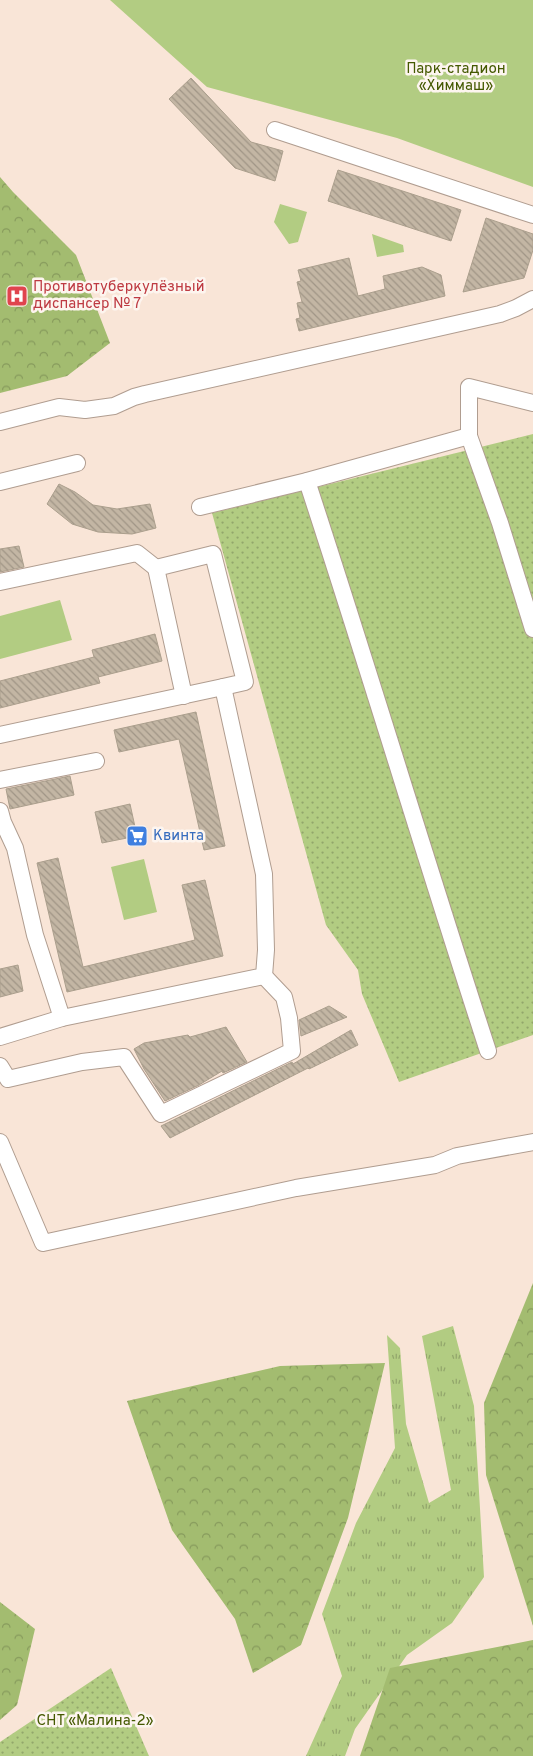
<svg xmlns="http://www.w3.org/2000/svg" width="533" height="1756" font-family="Overpass,sans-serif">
<defs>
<pattern id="grass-tufts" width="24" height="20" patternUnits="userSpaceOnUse" patternTransform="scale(1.25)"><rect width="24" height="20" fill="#b2cc82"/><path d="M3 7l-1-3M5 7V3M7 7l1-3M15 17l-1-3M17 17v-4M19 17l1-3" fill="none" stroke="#92a66b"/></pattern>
<pattern id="forest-crowns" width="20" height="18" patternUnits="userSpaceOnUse" patternTransform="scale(1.25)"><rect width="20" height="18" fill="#a3bc70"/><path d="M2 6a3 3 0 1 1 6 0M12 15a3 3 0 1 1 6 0" fill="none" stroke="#869a5c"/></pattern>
<pattern id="garden-dots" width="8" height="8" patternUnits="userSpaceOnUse" patternTransform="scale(1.25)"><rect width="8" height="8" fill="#b2cc82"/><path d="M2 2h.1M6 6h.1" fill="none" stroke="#92a66b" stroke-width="1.8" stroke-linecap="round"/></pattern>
<pattern id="building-back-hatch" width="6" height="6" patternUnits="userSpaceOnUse" patternTransform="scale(1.25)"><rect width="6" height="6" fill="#c3b6a4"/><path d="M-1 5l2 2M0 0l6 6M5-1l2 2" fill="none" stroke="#a09586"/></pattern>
</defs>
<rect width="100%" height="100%" fill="#f9e5d7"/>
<path fill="url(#grass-tufts)" d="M453,1326L474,1406L484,1577L452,1623L407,1655L355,1729L345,1756H306L342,1676L322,1614L356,1523L395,1448L387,1335L400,1348L406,1424L429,1503L451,1490L422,1336Z"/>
<g fill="url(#forest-crowns)">
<path d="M0,177L13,192L76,255L110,343L67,376L0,393Z"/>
<path d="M533,1283V1626L486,1475L484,1403Z"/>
<path d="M385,1363L348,1518L301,1645L253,1673L235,1619L172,1530L127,1401L280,1366Z"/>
<path d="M0,1602L35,1629L17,1705L0,1720Z"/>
<path d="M533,1640V1756H360L390,1668Z"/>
</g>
<g fill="#b2cc82">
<path d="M110,0H533V187L397,138L207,87Z"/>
<path d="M280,204L307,212L298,242L289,244L274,222Z"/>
<path d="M372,234L403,245L404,252L377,257Z"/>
<path d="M60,600L72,640L0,659V616Z"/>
<path d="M144,859L157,912L124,920L111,867Z"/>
</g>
<g fill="url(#garden-dots)">
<path d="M533,434V1035L399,1082L362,994L358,970L326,925L212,513Z"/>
<path d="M111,1668L149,1756H0V1742Z"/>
</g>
<g fill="url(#building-back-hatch)" stroke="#ab9f8d">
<path d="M191,78L251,142L283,151L275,181L235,168L169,99Z"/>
<path d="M338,170L461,210L451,241L328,201Z"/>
<path d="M486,218L533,234V250L524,278L463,292Z"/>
<path d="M349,258L358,296L385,289L383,276L422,267L441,275L445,296L299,331L296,319L300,318L297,303L302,302L297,282L301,281L298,270Z"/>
<path d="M59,484L75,492L93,505L117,509L150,504L156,528L132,534L98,532L72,524L47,504Z"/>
<path d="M19,546L24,567L0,572V549Z"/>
<path d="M155,634L162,661L98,677L100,683L0,708V681L94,657L92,650Z"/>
<path d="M196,712L225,846L204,850L179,739L119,752L114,730Z"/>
<path d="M70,776L74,795L10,809L6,789Z"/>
<path d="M130,804L137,836L102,843L95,812Z"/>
<path d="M58,858L83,967L195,940L182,885L205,880L223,956L67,992L37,863Z"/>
<path d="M18,965L23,991L0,997V969Z"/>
<path d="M329,1006L347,1017L301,1036L299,1020Z"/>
<path d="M226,1027L247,1062L223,1073L222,1071L199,1085L165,1101L144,1069L134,1049L144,1043L188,1035L190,1037Z"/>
<path d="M351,1030L358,1045L309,1069L308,1068L170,1138L161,1126L292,1062L293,1064Z"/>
</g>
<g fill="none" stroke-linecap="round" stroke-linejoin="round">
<g stroke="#b09d90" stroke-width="18">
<g id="minor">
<path d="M275,130L533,215"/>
<path d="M533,403L469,387V436L500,523L533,629"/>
<path d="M0,422L59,407L85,410L114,406L134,397L145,394L500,314L516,308L533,299"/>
<path d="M307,481C369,670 426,861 488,1051"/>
<path d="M0,482L77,463"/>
<path d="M200,507L307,481L469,436"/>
<path d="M0,582L137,553L156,568"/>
<path d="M184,696L156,568L213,554L245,682L223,687"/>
<path d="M0,735L223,687L264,874L266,950L264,976L62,1018L0,1037"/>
<path d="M0,780L96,761"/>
<path d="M0,811L3,822L15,848L35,935L62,1018"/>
<path d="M0,1066L8,1079L82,1062L124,1057L161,1114L292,1051L289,1018L284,997L264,976"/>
<path d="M0,1142L43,1243L296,1188L435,1165L457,1156L533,1142"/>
</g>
</g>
<use href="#minor" stroke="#fff" stroke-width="16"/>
</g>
<defs>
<g id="hospital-square" transform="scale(1.125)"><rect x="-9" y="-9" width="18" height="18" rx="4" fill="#e0444e" stroke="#fdf5ef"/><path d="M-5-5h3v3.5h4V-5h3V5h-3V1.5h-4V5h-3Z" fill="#fff"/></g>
<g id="supermarket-square" transform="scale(1.125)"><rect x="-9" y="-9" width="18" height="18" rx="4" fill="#3f7fe0" stroke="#fdf5ef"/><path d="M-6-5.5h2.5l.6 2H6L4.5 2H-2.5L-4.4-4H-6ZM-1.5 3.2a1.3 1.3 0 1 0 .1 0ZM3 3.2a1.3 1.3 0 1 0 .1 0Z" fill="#fff"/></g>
</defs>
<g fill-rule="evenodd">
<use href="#hospital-square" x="17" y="296"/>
<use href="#supermarket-square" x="137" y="836"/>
</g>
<g text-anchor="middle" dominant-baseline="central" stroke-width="5" stroke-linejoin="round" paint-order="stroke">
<g font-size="15" fill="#445900" stroke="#fdf5ef">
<text x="456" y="69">Парк-стадион<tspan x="456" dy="17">«Химмаш»</tspan></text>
<text x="95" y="1721">СНТ «Малина-2»</text>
</g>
<g font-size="15" fill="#be3a42" stroke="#fdf5ef" text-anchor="start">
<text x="33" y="287">Противотуберкулёзный<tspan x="33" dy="17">диспансер № 7</tspan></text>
</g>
<g font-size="15" fill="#366cbe" stroke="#fdf5ef" text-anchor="start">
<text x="153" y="836">Квинта</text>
</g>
</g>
</svg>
